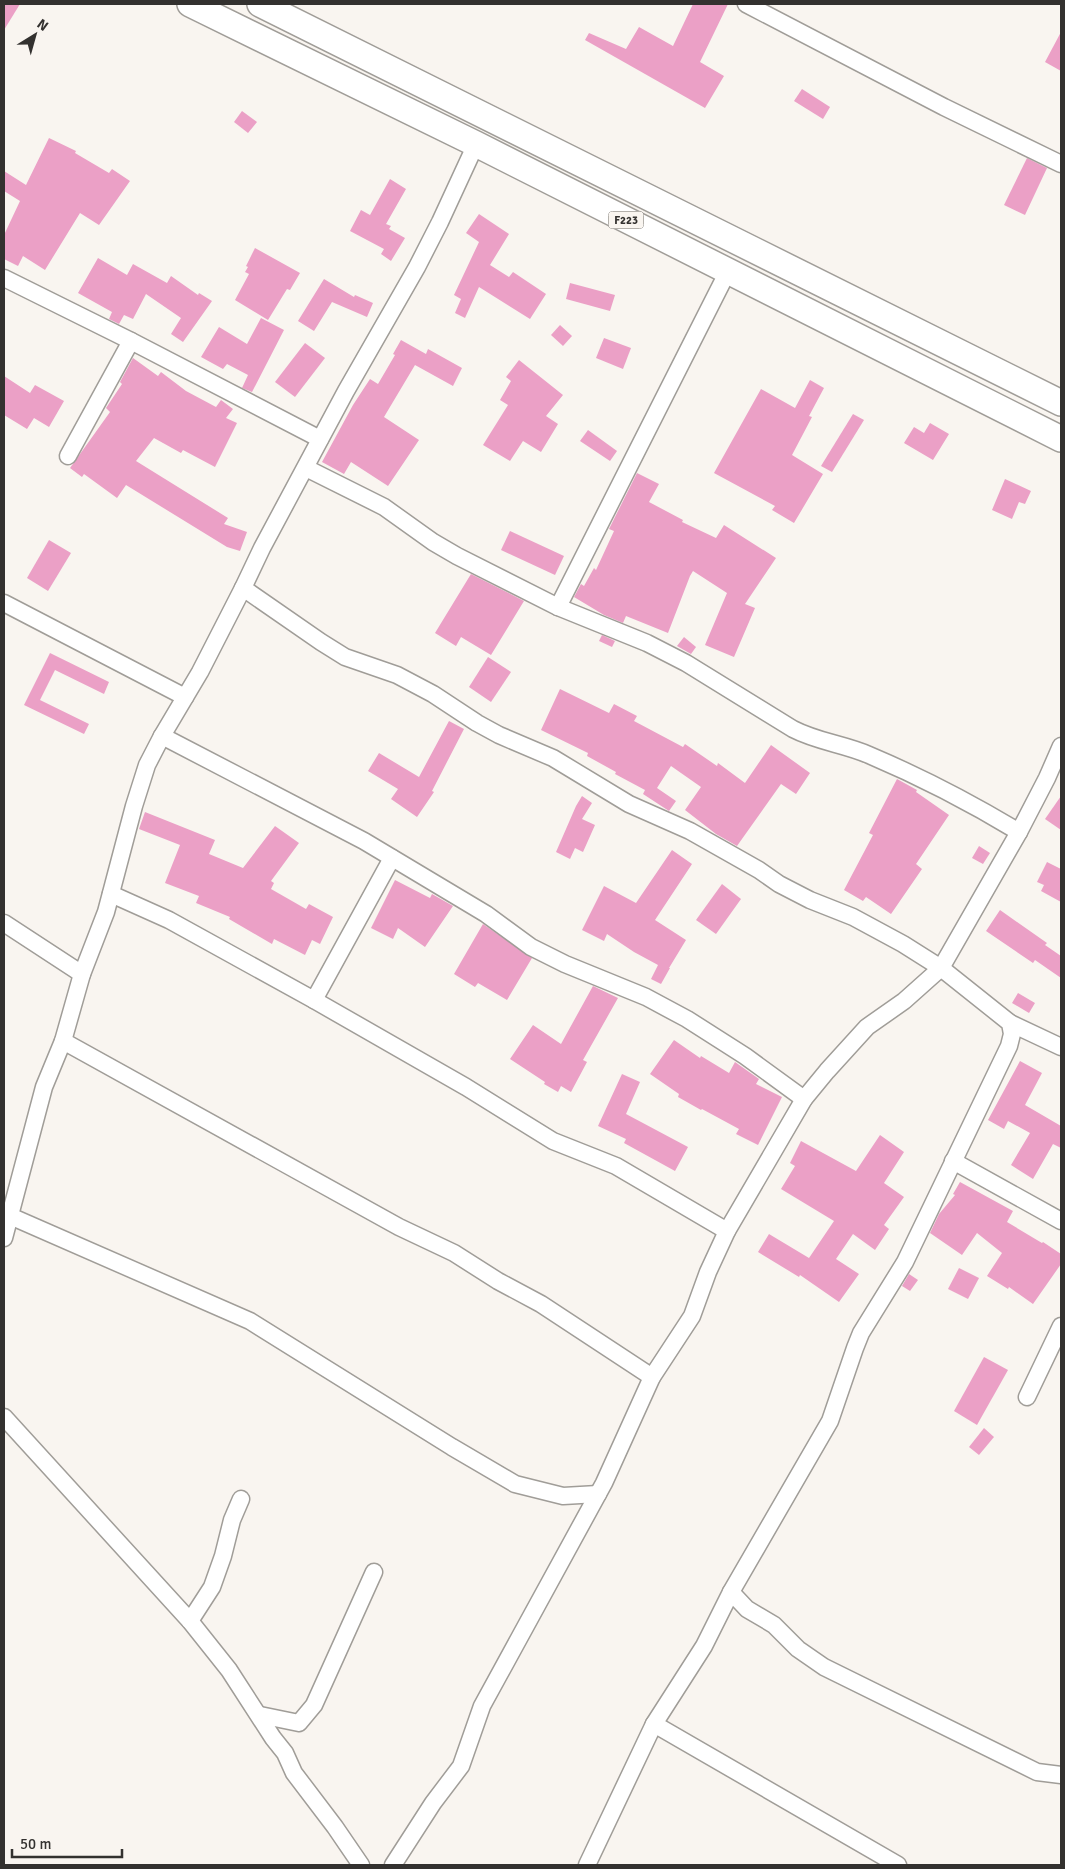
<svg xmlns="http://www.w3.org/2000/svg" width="1065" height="1869" font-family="Signika,sans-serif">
<rect width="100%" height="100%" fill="#f9f5f0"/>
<g fill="#eba0c6">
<path d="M4,4H20L4,30Z"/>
<path d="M693,4H728L700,62L724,76L705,108L585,40L589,33L626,49L639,27L673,46Z"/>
<path d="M1061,32V71L1045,62Z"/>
<path d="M802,89L830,107L823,119L794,101Z"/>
<path d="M242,111L257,122L248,133L234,122Z"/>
<path d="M49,138L76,151L75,153L109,173L112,169L130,181L99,225L80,213L45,270L23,256L18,266L4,259V235L20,201L4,191V171L26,185Z"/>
<path d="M1027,158L1047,168L1025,215L1004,205Z"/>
<path d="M390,179L406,189L386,224L391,226L389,229L405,238L391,261L381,254L384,249L350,231L361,210L370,215Z"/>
<path d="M479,214L509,234L490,265L509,277L513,272L546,294L530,319L479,287L465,318L455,313L461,299L454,295L479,242L466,233Z"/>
<path d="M255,248L300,273L290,290L287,289L268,320L235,300L249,274L245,272L248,267L246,266Z"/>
<path d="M98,258L127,275L133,264L167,283L171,276L198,295L199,293L212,301L183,342L171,334L181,318L146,294L133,319L124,315L119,324L109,319L112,312L78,293Z"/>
<path d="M324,279L354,297L355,295L373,303L367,317L332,302L314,331L298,321Z"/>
<path d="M570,283L615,295L610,311L566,299Z"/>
<path d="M261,318L284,330L252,392L242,388L248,375L227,364L223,369L201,357L219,327L247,344Z"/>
<path d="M560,325L572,336L563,346L551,335Z"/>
<path d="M604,338L631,348L623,369L596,358Z"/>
<path d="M401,340L426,354L428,349L462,368L453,386L415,365L384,417L419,440L388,486L351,462L344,474L322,462L353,405L370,379L378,384L395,355L393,354Z"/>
<path d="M305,343L325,358L295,397L275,382Z"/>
<path d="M133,358L158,376L161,372L186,391L216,407L221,400L233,409L226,418L237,423L215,467L183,450L181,453L154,438L136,461L228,518L224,524L247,532L240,551L227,547L126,485L117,498L84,474L82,477L70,468L110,412L106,408L122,384L120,382Z"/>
<path d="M519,360L563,395L546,416L558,424L541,452L523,441L510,461L483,445L508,405L500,400L511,381L506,377Z"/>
<path d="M4,376L30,393L35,385L64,401L49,427L34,418L27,429L4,415Z"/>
<path d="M810,380L824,388L809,416L812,417L792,455L823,474L794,523L772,510L775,506L714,473L761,389L795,408Z"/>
<path d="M853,414L864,420L832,472L821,466Z"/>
<path d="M930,423L949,434L933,460L904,443L914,427L924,433Z"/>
<path d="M588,430L617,451L610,461L580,441Z"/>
<path d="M637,473L659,484L649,502L683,520L682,522L716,538L724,525L776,558L745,604L755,608L734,657L705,645L727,593L693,571L690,576L668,633L626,616L623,623L604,615L574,597L581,584L584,586L594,568L596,570L614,531L609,529Z"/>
<path d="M1005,479L1031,491L1025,504L1019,502L1012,519L992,510Z"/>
<path d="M510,531L564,556L555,575L501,550Z"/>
<path d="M49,540L71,553L48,591L27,578Z"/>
<path d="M471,574L524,601L491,655L461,637L456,646L435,633Z"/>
<path d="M602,635L615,641L612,647L599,641Z"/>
<path d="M684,637L696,647L691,654L677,646Z"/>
<path d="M50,653L109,682L104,694L55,670L40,700L89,724L84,734L24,705Z"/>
<path d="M488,657L511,672L491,702L469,687Z"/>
<path d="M560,689L609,713L614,704L637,716L634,721L683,747L685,744L717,766L718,763L745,783L771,745L810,773L796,794L781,784L737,846L716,834L685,810L701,787L671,766L657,788L676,801L669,811L643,794L645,790L615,774L616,772L587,756L588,753L541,730Z"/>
<path d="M449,721L464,729L432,791L434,792L417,817L391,799L398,789L368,771L379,753L419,777Z"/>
<path d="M897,779L917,790L916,792L949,815L916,864L922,869L891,914L866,897L863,901L844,890L873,835L869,833Z"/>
<path d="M582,796L592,803L582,819L595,825L583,852L575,848L570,859L556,852L576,806Z"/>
<path d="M1061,796V830L1045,819Z"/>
<path d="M145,812L215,840L209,854L243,868L275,826L299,843L271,881L274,883L271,889L306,909L309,904L333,917L320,944L312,940L305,955L274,939L272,944L229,919L230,917L196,903L199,896L165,883L180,845L139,829Z"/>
<path d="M979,846L990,853L983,864L972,858Z"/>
<path d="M672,850L692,864L655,920L686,940L669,968H670L661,984L651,979L658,965L634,952L607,934L604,941L582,930L604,886L636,903Z"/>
<path d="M1047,862L1061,869V902L1041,891L1044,885L1037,882Z"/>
<path d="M395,880L430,898L432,894L453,906L425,947L398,928L393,939L371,928Z"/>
<path d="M722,884L741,899L716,934L696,920Z"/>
<path d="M1000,910L1047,943L1045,945L1061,956V978L1035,960L1033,963L986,931Z"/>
<path d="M483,924L532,958L507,1000L478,983L475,987L454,974Z"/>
<path d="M593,986L618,998L583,1060L587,1062L571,1092L561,1086L558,1092L544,1084L545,1082L510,1059L533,1025L561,1044Z"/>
<path d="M1018,993L1035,1003L1029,1013L1012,1003Z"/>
<path d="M674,1040L700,1058L701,1056L729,1073L735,1062L759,1079L756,1084L782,1097L758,1145L736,1134L739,1129L702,1109L701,1110L678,1097L679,1094L650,1074Z"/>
<path d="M1020,1061L1042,1073L1025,1105L1061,1126V1148L1053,1144L1033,1179L1011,1165L1030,1133L1008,1121L1004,1129L988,1120Z"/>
<path d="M622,1074L640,1082L626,1114L688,1147L675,1171L624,1143L626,1139L598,1126Z"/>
<path d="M880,1135L904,1152L884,1183L904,1197L884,1225L889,1229L875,1250L853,1234L836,1259L859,1274L839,1302L800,1275L799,1277L758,1252L769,1234L809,1258L834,1221L781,1189L795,1166L790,1163L801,1141L856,1171Z"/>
<path d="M960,1182L1013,1211L1007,1222L1042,1243L1043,1242L1061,1254V1264L1033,1304L1009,1287L1008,1289L987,1276L1002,1253L977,1233L962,1255L930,1233L939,1214L955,1195L953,1194Z"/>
<path d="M959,1268L979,1278L968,1299L948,1289Z"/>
<path d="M909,1274L918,1280L910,1291L902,1286Z"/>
<path d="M984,1357L1008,1370L977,1425L954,1411Z"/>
<path d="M984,1428L994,1437L979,1455L969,1447Z"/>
</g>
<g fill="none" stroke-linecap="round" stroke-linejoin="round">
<g stroke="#a09d98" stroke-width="19">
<g id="street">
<path d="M746,4L944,107L1061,164"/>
<path d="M4,278L131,341L320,439"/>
<path d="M68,456L131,341"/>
<path d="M306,468L384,507L433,542L457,556L558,607L647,643L686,663L793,729C818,742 844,744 869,755C921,777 971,803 1019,832"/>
<path d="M243,588L321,642L345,657L397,675L433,694L477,723L499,735L553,758L629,804L690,831L759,870L779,884L810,900L853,917L903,944L941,968L1010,1023L1012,1034L1009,1046L905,1262L861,1333L855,1348L830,1421L731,1592L704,1646L654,1724L587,1865"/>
<path d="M4,603L185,697"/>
<path d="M558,607L728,271"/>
<path d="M162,736L364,841L486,914L531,947L565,964L646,997L687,1019L745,1056L804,1099"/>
<path d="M111,894L169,920L314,1000L466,1087L553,1141L616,1166L727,1231"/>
<path d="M4,923L82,974"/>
<path d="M314,1000L392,858"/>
<path d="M1010,1023L1061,1047"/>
<path d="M63,1041L399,1227L454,1253L498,1281L541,1304L652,1377"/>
<path d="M953,1161L1061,1221"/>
<path d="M10,1216L250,1321L452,1447L515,1484L563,1496L598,1494"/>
<path d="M4,1238L44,1087L63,1041L82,974L106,912L134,806L147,765L162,736L200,672L243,588L262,548L346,391L417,267L440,222L476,144"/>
<path d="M1027,1397L1061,1326"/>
<path d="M4,1417L190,1621L229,1670L273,1738L285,1753L294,1773L335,1827L361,1865"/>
<path d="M731,1592L747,1609L774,1625L798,1649L824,1667L1037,1772L1061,1775"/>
<path d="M190,1621L212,1587L223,1556L232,1520L241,1499"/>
<path d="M260,1715L299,1723L314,1705L374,1572"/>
<path d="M654,1724L898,1865"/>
<path d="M393,1865L433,1803L461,1766L482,1706L604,1483L652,1377L692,1316L708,1272L727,1231L804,1099L827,1071L867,1027L904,1001L941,968L1019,832L1047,778L1061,746"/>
</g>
</g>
<g stroke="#a09d98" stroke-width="28">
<g id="primary">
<path d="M190,4L476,144L1061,439"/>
<path d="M260,4L1061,403"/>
</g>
</g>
<use href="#street" stroke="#fff" stroke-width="16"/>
<use href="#primary" stroke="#fff" stroke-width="25"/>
</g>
<g text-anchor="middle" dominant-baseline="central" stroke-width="4" stroke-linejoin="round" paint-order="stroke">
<rect fill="#f9f5f0" stroke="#6e6c69" stroke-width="1" x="608.5" y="211.5" width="35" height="17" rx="4"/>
<g font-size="11" font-weight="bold" fill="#33312f">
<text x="626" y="220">F223</text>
</g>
</g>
<rect width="1065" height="1869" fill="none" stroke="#33312f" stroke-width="10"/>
<g transform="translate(35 35) rotate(37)" stroke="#f9f5f0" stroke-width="4" paint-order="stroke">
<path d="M0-4L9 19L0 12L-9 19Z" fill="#33312f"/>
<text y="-8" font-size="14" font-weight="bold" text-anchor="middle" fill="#33312f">N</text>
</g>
<path d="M12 1849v8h110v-8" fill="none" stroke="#33312f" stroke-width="2.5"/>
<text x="20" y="1849" font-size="15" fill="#33312f" stroke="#f9f5f0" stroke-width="4" paint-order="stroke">50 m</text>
</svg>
